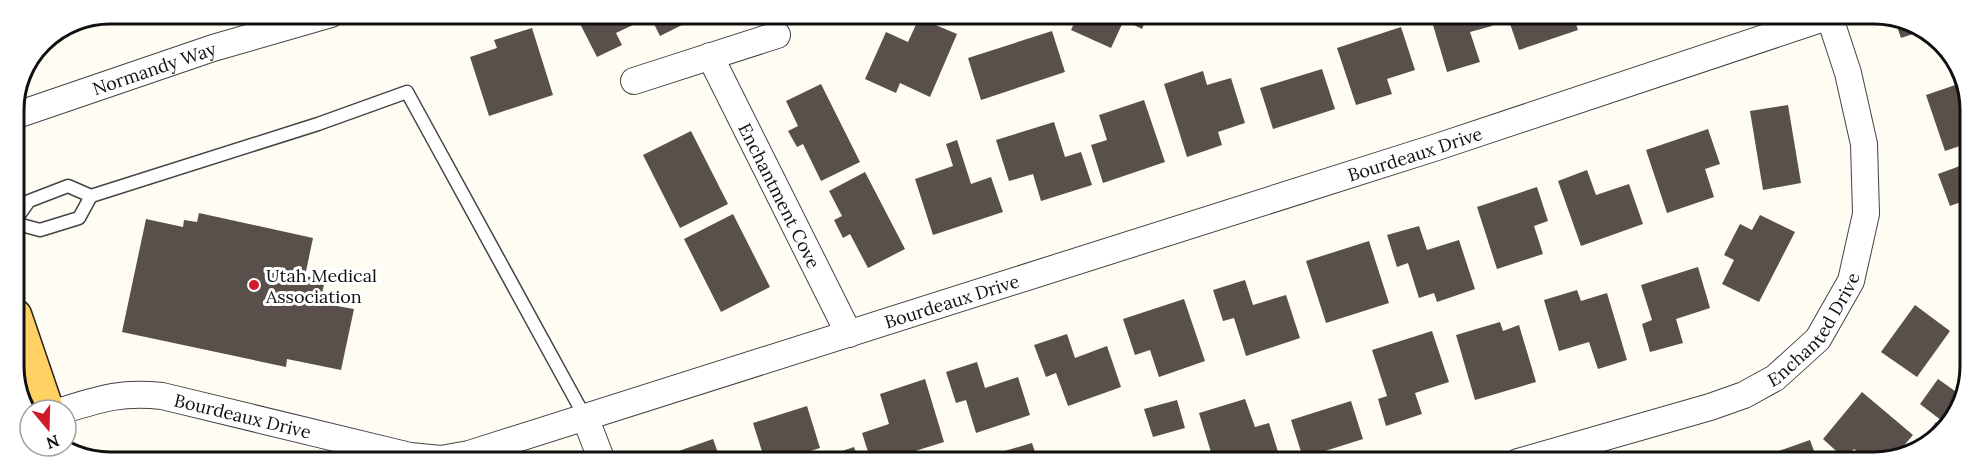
<svg xmlns="http://www.w3.org/2000/svg" width="1984" height="476" font-family="Lora,serif">
<rect width="100%" height="100%" fill="#fffcf3"/>
<g fill="#5a504b">
<path d="M575,14H633L637,23L616,33L622,45L597,57Z"/>
<path d="M649,14H678L684,24L660,36Z"/>
<path d="M1078,15H1148L1142,29L1124,20L1111,48L1071,30Z"/>
<path d="M1430,15H1489L1492,26L1470,32L1480,62L1447,72Z"/>
<path d="M1507,15H1573L1578,30L1519,50Z"/>
<path d="M1893,15L1922,31L1901,38Z"/>
<path d="M919,18L957,34L930,97L900,83L896,93L865,79L886,32L908,42Z"/>
<path d="M1401,27L1415,70L1387,79L1392,94L1356,105L1337,48Z"/>
<path d="M532,28L553,95L489,116L470,57L497,48L494,40Z"/>
<path d="M1052,31L1065,72L981,100L968,58Z"/>
<path d="M1322,69L1335,109L1273,129L1260,88Z"/>
<path d="M1203,71L1207,85L1231,78L1245,123L1218,132L1222,145L1187,157L1164,84Z"/>
<path d="M1964,82L1969,91V143L1945,151L1926,95Z"/>
<path d="M821,84L860,162L821,181L803,144L797,147L788,131L798,126L786,101Z"/>
<path d="M1144,100L1165,162L1103,183L1091,145L1107,140L1099,115Z"/>
<path d="M1788,105L1801,183L1763,190L1750,111Z"/>
<path d="M1054,122L1065,157L1081,152L1092,185L1041,201L1033,174L1009,181L996,140Z"/>
<path d="M1708,129L1720,164L1705,169L1714,197L1667,213L1646,150Z"/>
<path d="M691,131L728,204L680,228L643,155Z"/>
<path d="M957,140L971,184L991,177L1003,212L933,235L915,179L953,166L946,144Z"/>
<path d="M1968,163L1969,199L1950,206L1938,174Z"/>
<path d="M1587,170L1596,195L1629,184L1643,224L1581,246L1558,181Z"/>
<path d="M865,172L905,249L868,268L850,234L843,238L834,220L842,216L829,191Z"/>
<path d="M1537,187L1548,221L1534,226L1543,254L1497,269L1477,207Z"/>
<path d="M199,213L313,238L305,276L325,280L320,303L354,309L341,370L287,359L286,367L122,332L146,219L183,227L184,220L197,222Z"/>
<path d="M733,214L770,287L721,312L684,239Z"/>
<path d="M1760,215L1795,232L1759,302L1722,284L1734,260L1724,255L1740,224L1752,230Z"/>
<path d="M1419,226L1427,250L1459,240L1475,289L1437,302L1434,293L1419,298L1408,263L1397,267L1387,235Z"/>
<path d="M1369,241L1389,303L1326,323L1306,261Z"/>
<path d="M1698,267L1710,308L1676,319L1683,343L1650,352L1642,324L1652,320L1641,285Z"/>
<path d="M1245,280L1253,305L1286,295L1300,338L1246,356L1234,318L1223,321L1213,290Z"/>
<path d="M1577,290L1581,301L1607,293L1627,360L1598,369L1589,342L1559,351L1544,300Z"/>
<path d="M1184,299L1205,361L1159,377L1150,350L1135,355L1123,319Z"/>
<path d="M1915,305L1950,331L1917,377L1881,352Z"/>
<path d="M1500,322L1503,331L1519,325L1536,382L1475,400L1456,335Z"/>
<path d="M1432,331L1449,382L1415,393L1422,414L1386,426L1378,399L1387,396L1372,350Z"/>
<path d="M1067,334L1075,358L1107,346L1121,387L1068,406L1056,373L1046,377L1034,345Z"/>
<path d="M977,362L985,388L1018,377L1030,415L976,433L966,400L956,403L946,372Z"/>
<path d="M925,379L944,442L883,461H871L862,433L889,424L880,394Z"/>
<path d="M1938,379L1962,396L1946,424L1920,404Z"/>
<path d="M1862,392L1913,435L1895,456L1880,462H1870L1854,449L1845,459L1823,439Z"/>
<path d="M1245,399L1255,427L1269,423L1280,458L1267,462H1214L1199,413Z"/>
<path d="M1177,400L1185,428L1153,437L1144,409Z"/>
<path d="M1351,401L1363,439L1303,458L1291,420Z"/>
<path d="M807,406L820,448L804,453L807,461H765L753,423Z"/>
<path d="M1936,422L1944,428L1938,439L1917,447Z"/>
<path d="M713,439L721,461H676L673,453Z"/>
<path d="M1810,440L1818,462H1748Z"/>
<path d="M1032,443L1038,461H1001L998,453Z"/>
<path d="M854,447L859,461H825L824,457Z"/>
<path d="M1167,453L1170,462H1141V461Z"/>
</g>
<g fill="none" stroke-linecap="round" stroke-linejoin="round">
<g stroke="#434343" stroke-width="15">
<g id="lane">
<path d="M14,222L29,201L68,186L91,196L318,124L407,92L585,417"/>
<path d="M14,223L40,230L79,218L91,196"/>
</g>
</g>
<g stroke="#434343" stroke-width="28">
<g id="street">
<path id="s1" d="M710,56L849,334"/>
<path d="M634,81L777,35"/>
<path id="s2" d="M14,116L213,48L331,14"/>
<path id="s3" d="M64,410C103,398 121,392 162,396L410,456L441,459L469,454L1437,147L1830,16"/>
<path d="M585,417L602,461"/>
<path id="s4" d="M1518,462L1710,407L1744,395L1775,378L1818,339L1851,281L1866,214L1864,144L1848,73L1829,15"/>
</g>
</g>
<g stroke="#212121" stroke-width="36">
<path id="primary" d="M15,316L47,410"/>
</g>
<use href="#lane" stroke="#fff" stroke-width="12"/>
<use href="#street" stroke="#fff" stroke-width="26"/>
<use href="#primary" stroke="#ffd163" stroke-width="33"/>
</g>
<circle fill="#d0192b" stroke="#fff" stroke-width="2" cx="254" cy="285" r="6"/>
<g text-anchor="middle" dominant-baseline="central" stroke-width="6" stroke-linejoin="round" paint-order="stroke">
<g font-size="18" fill="#101010" stroke="#fff">
<text stroke="none"><textPath href="#s2" startOffset="148">Normandy Way</textPath></text>
<text stroke="none"><textPath href="#s3" startOffset="1407">Bourdeaux Drive</textPath></text>
<text stroke="none"><textPath href="#s1" startOffset="156">Enchantment Cove</textPath></text>
<text stroke="none"><textPath href="#s3" startOffset="921">Bourdeaux Drive</textPath></text>
<text stroke="none"><textPath href="#s4" startOffset="334">Enchanted Drive</textPath></text>
<text stroke="none"><textPath href="#s3" startOffset="183">Bourdeaux Drive</textPath></text>
</g>
<g font-size="18" fill="#101010" stroke="#fff" text-anchor="start">
<text x="266" y="275">Utah Medical<tspan x="266" dy="21">Association</tspan></text>
</g>
</g>
<path d="M0 0H1984V476H0ZM110 24H1874A86 86 0 0 1 1960 110V366A86 86 0 0 1 1874 452H110A86 86 0 0 1 24 366V110A86 86 0 0 1 110 24Z" fill="#fff" fill-rule="evenodd"/>
<path fill="none" stroke="#101010" stroke-width="3" d="M110 24H1874A86 86 0 0 1 1960 110V366A86 86 0 0 1 1874 452H110A86 86 0 0 1 24 366V110A86 86 0 0 1 110 24Z"/>
<g transform="translate(48 428) rotate(161)"><circle r="28" fill="#ffffff" stroke="#9f9f9f" stroke-width="1.5"/>
<path d="M0-4.5L10 22L0 15L-10 22Z" fill="#d0192b"/>
<text y="-9" font-size="16" font-weight="bold" text-anchor="middle" fill="#101010">N</text>
</g>
</svg>
